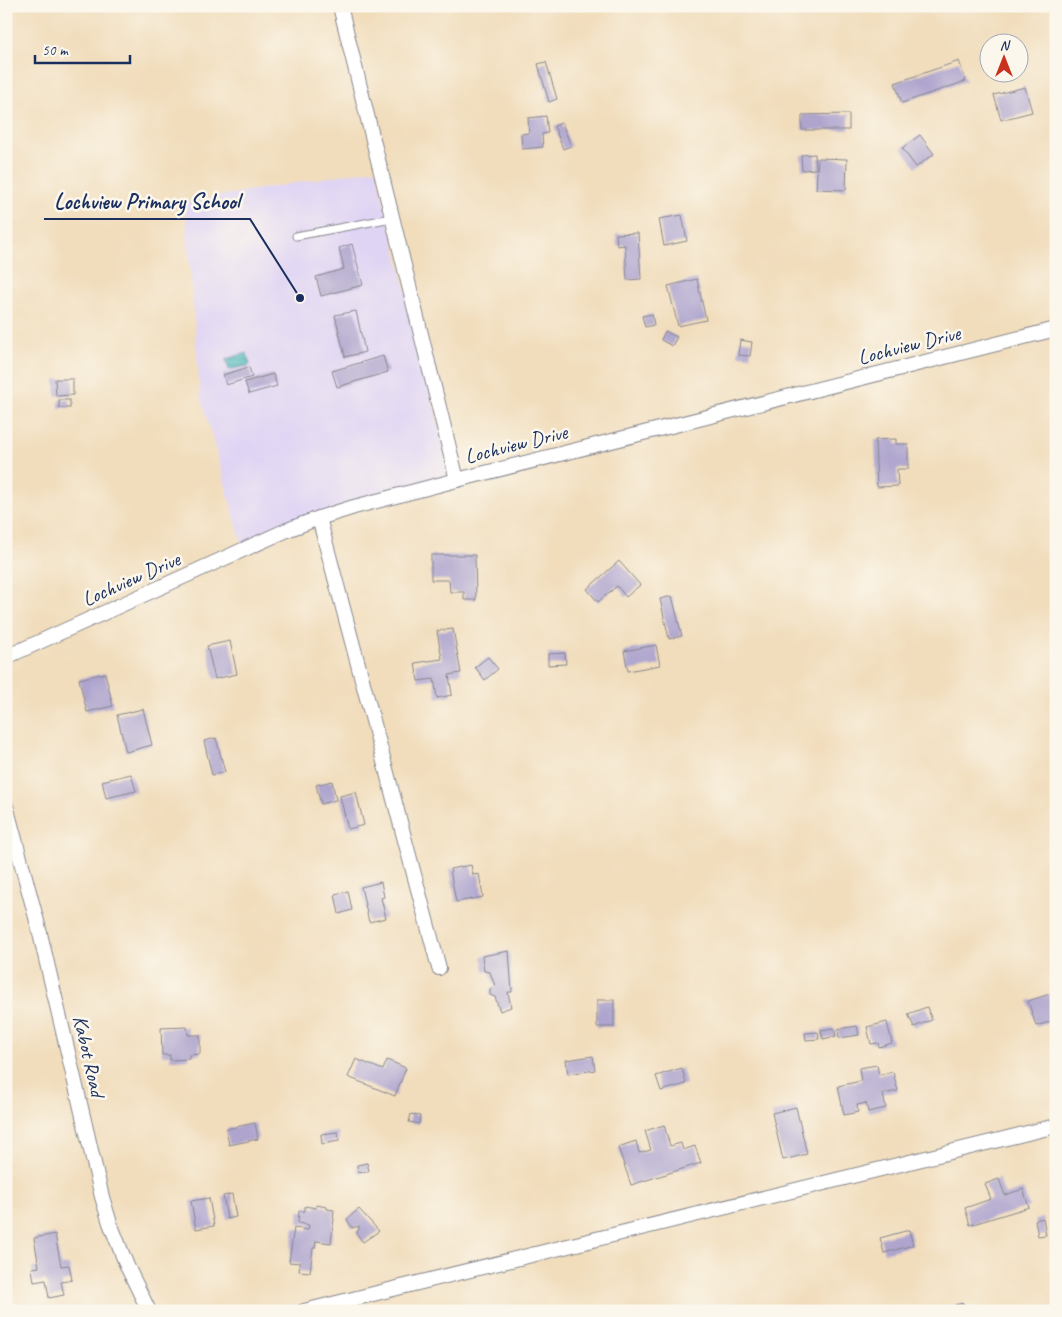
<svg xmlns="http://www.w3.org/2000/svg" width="1062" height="1317" font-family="Caveat,sans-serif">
<defs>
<pattern id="water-rules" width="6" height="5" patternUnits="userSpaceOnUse" patternTransform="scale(1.25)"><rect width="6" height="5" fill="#4bbac0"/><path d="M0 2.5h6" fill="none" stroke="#3e989f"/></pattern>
</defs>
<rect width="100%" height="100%" fill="#fbf7ec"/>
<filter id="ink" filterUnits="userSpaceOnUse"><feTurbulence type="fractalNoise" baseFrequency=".02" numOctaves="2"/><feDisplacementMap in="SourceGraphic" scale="10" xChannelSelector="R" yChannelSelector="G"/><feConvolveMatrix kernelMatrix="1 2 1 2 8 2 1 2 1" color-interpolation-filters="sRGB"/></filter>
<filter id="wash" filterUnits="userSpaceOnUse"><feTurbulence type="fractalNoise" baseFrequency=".0096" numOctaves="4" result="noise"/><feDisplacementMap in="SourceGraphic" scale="20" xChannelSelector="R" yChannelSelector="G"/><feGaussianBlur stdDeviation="1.12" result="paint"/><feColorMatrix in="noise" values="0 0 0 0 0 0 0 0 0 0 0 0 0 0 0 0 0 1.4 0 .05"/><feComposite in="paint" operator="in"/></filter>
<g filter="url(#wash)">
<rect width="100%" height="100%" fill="#f1ddbc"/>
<path fill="#e0d4f4" d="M376,169L451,476L242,544L200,394L185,202Z"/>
<path fill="url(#water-rules)" stroke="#33748f" d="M247,353L250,365L229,370L226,359Z"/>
<g id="blocks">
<g fill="#aea4ce">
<path d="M959,61L966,81L902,103L895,83Z"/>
<path d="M546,62L557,99L549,102L538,64Z"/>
<path d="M1025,87L1032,112L1001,120L994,95Z"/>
<path d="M849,114V130H802V115Z"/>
<path d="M546,116L548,133L542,134L543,147L522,149L521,134L529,133L528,118Z"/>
<path d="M562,123L571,146L563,149L554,126Z"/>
<path d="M920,135L934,154L916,167L902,148Z"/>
<path d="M815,154L816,169L802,170L801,155Z"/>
<path d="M818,158L847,159L846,190L816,189Z"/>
<path d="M682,215L687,241L664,246L659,219Z"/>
<path d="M638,233L641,279L627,280L625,245L617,246L616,234Z"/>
<path d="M352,244L363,285L321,296L316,277L344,269L339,248Z"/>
<path d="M697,279L706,320L678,326L668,286Z"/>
<path d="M356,311L365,352L345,357L335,315Z"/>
<path d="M652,314L654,325L645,327L642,316Z"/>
<path d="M665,331L677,337L672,346L661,340Z"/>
<path d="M740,340L752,342L750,356L738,355Z"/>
<path d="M383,356L388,372L337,387L332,371Z"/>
<path d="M249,367L252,377L226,385L223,375Z"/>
<path d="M273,374L277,386L249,394L245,382Z"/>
<path d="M55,379H73V395L56,396Z"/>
<rect x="59" y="400" width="11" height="8"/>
<path d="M896,439V444H908V469H897L898,486L877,487L875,440Z"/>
<path d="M431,555H475L476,600H464V592H450L449,580H431Z"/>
<path d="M619,561L640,585L626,597L617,586L598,602L587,589Z"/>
<path d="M672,596L682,636L669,639L660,599Z"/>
<path d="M453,629L461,673L449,675L452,695L437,698L434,679L418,681L415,663L442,659L437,631Z"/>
<path d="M230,641L237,674L215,679L207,646Z"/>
<path d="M656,645L660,665L628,671L624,651Z"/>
<path d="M565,653L566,664L548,665V654Z"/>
<path d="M488,657L498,669L485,680L475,667Z"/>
<path d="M105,673L113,706L87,712L79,679Z"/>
<path d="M143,709L152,745L126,752L117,715Z"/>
<path d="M216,738L225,772L212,775L204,741Z"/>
<path d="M131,774L136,791L106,798L102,781Z"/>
<path d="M332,781L336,800L321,804L316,785Z"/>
<path d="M356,792L364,825L348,829L340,796Z"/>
<path d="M471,865L473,875L479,874L483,897L456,902L450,869Z"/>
<path d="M381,882L384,897L381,898L386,918L369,922L361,887Z"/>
<path d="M348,891L352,910L339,914L335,894Z"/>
<path d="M1052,941H1056V957L1054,958Z"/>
<path d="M509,951L512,992H508L511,1007L500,1011L495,997L490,995V989L495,986L490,972L484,971L482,956Z"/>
<path d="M1050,994L1056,1013V1020L1036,1026L1028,1001Z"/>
<rect x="597" y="1000" width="17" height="27"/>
<path d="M927,1007L932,1020L914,1027L908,1014Z"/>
<path d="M887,1022L892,1043L879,1047L878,1043L871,1044L867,1027Z"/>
<path d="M857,1026L859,1035L839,1038L838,1029Z"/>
<path d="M187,1027L188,1035H200V1054L189,1055V1059L170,1060V1055H162L161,1028Z"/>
<path d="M834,1028L836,1036L823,1039L821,1030Z"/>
<path d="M818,1032L819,1039L806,1040L805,1033Z"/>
<path d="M593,1056L595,1070L568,1074L566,1060Z"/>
<path d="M356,1059L383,1070L387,1060L406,1068L395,1096L348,1077Z"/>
<path d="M877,1065L879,1075L893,1072L898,1091L883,1094L886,1108L868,1112L866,1103L857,1105L858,1112L844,1115L838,1086L861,1081L859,1068Z"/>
<path d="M682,1068L686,1084L661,1091L656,1076Z"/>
<path d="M796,1107L807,1154L783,1160L772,1113Z"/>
<path d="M411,1114L420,1116L419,1124L409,1122Z"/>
<path d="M255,1123L258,1139L229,1145L226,1129Z"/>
<path d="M664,1125L670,1146L681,1143L683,1150L695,1146L701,1163L631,1185L618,1147L636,1141L639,1153L651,1150L645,1131Z"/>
<path d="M338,1132L339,1141L322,1144L321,1134Z"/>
<path d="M367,1163L369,1171L358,1173L357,1165Z"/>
<path d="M999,1179L1005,1195L1023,1189L1029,1207L970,1225L965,1208L991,1199L985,1184Z"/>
<path d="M232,1194L236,1217L227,1219L223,1196Z"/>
<path d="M209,1198L214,1226L196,1229L191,1201Z"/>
<path d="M316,1205L327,1207V1209L334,1210L333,1218H334L331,1243L316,1241L315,1248H313L310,1272L299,1271L300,1263L289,1262L294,1228L308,1230L309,1225L298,1223L299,1211H305V1206L316,1208Z"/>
<path d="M359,1209L379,1231L363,1242L356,1233L359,1229V1226L352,1228L347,1219Z"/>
<path d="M1043,1218L1046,1235L1038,1236L1035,1220Z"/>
<path d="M909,1230L913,1245L884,1253L880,1238Z"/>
<path d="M55,1234L61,1266L69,1265L72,1280L61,1282L64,1295L49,1298L46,1280L34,1282L32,1268L39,1267L34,1238Z"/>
<path d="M963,1303L965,1311H956L955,1305Z"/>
</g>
</g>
</g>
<g filter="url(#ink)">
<use href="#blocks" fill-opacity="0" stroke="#86868d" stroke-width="1"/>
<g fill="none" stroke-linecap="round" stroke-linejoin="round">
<g stroke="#86868d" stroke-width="9">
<path id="lane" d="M296,236L392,218"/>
</g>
<g stroke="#86868d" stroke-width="16">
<g id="street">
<path d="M340,6L457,480"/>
<path d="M319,518L439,968"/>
<path d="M6,657L287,530L319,518L354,507L457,480L1056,329"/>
<path d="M6,806L38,925L102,1197L110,1223L127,1266L149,1311"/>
<path d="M304,1311L1056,1126"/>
</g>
</g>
<use href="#lane" stroke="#fff" stroke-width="7"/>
<use href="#street" stroke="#fff" stroke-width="14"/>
</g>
</g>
<g text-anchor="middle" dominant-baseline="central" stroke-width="5" stroke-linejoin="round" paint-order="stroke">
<g font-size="21" fill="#1b2f5e" stroke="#fbf7ec">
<text transform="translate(909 345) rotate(-14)">Lochview Drive</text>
<text transform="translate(516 444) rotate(-14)">Lochview Drive</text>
<text transform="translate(131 579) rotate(-24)">Lochview Drive</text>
<text transform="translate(89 1056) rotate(77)">Kabot Road</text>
</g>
</g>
<path fill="none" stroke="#1b2f5e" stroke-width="2" d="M300 298L250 219H44"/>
<circle fill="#1b2f5e" stroke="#fbf7ec" stroke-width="2" cx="300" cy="298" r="5"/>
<g font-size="22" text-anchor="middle" font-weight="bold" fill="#1b2f5e" stroke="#fbf7ec" stroke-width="5" stroke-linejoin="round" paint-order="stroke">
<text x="147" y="209">Lochview Primary School</text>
</g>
<rect width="1062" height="1317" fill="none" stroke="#fbf7ec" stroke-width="25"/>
<g transform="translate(1004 58)"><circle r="24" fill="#fbf7ec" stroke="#a1a7b3"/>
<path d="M0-4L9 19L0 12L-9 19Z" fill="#c8321e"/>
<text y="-8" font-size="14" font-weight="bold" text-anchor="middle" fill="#1b2f5e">N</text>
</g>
<path d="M35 55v8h95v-8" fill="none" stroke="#1b2f5e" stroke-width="2.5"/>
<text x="42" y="55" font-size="15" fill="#1b2f5e" stroke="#fbf7ec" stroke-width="4" paint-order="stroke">50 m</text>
</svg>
